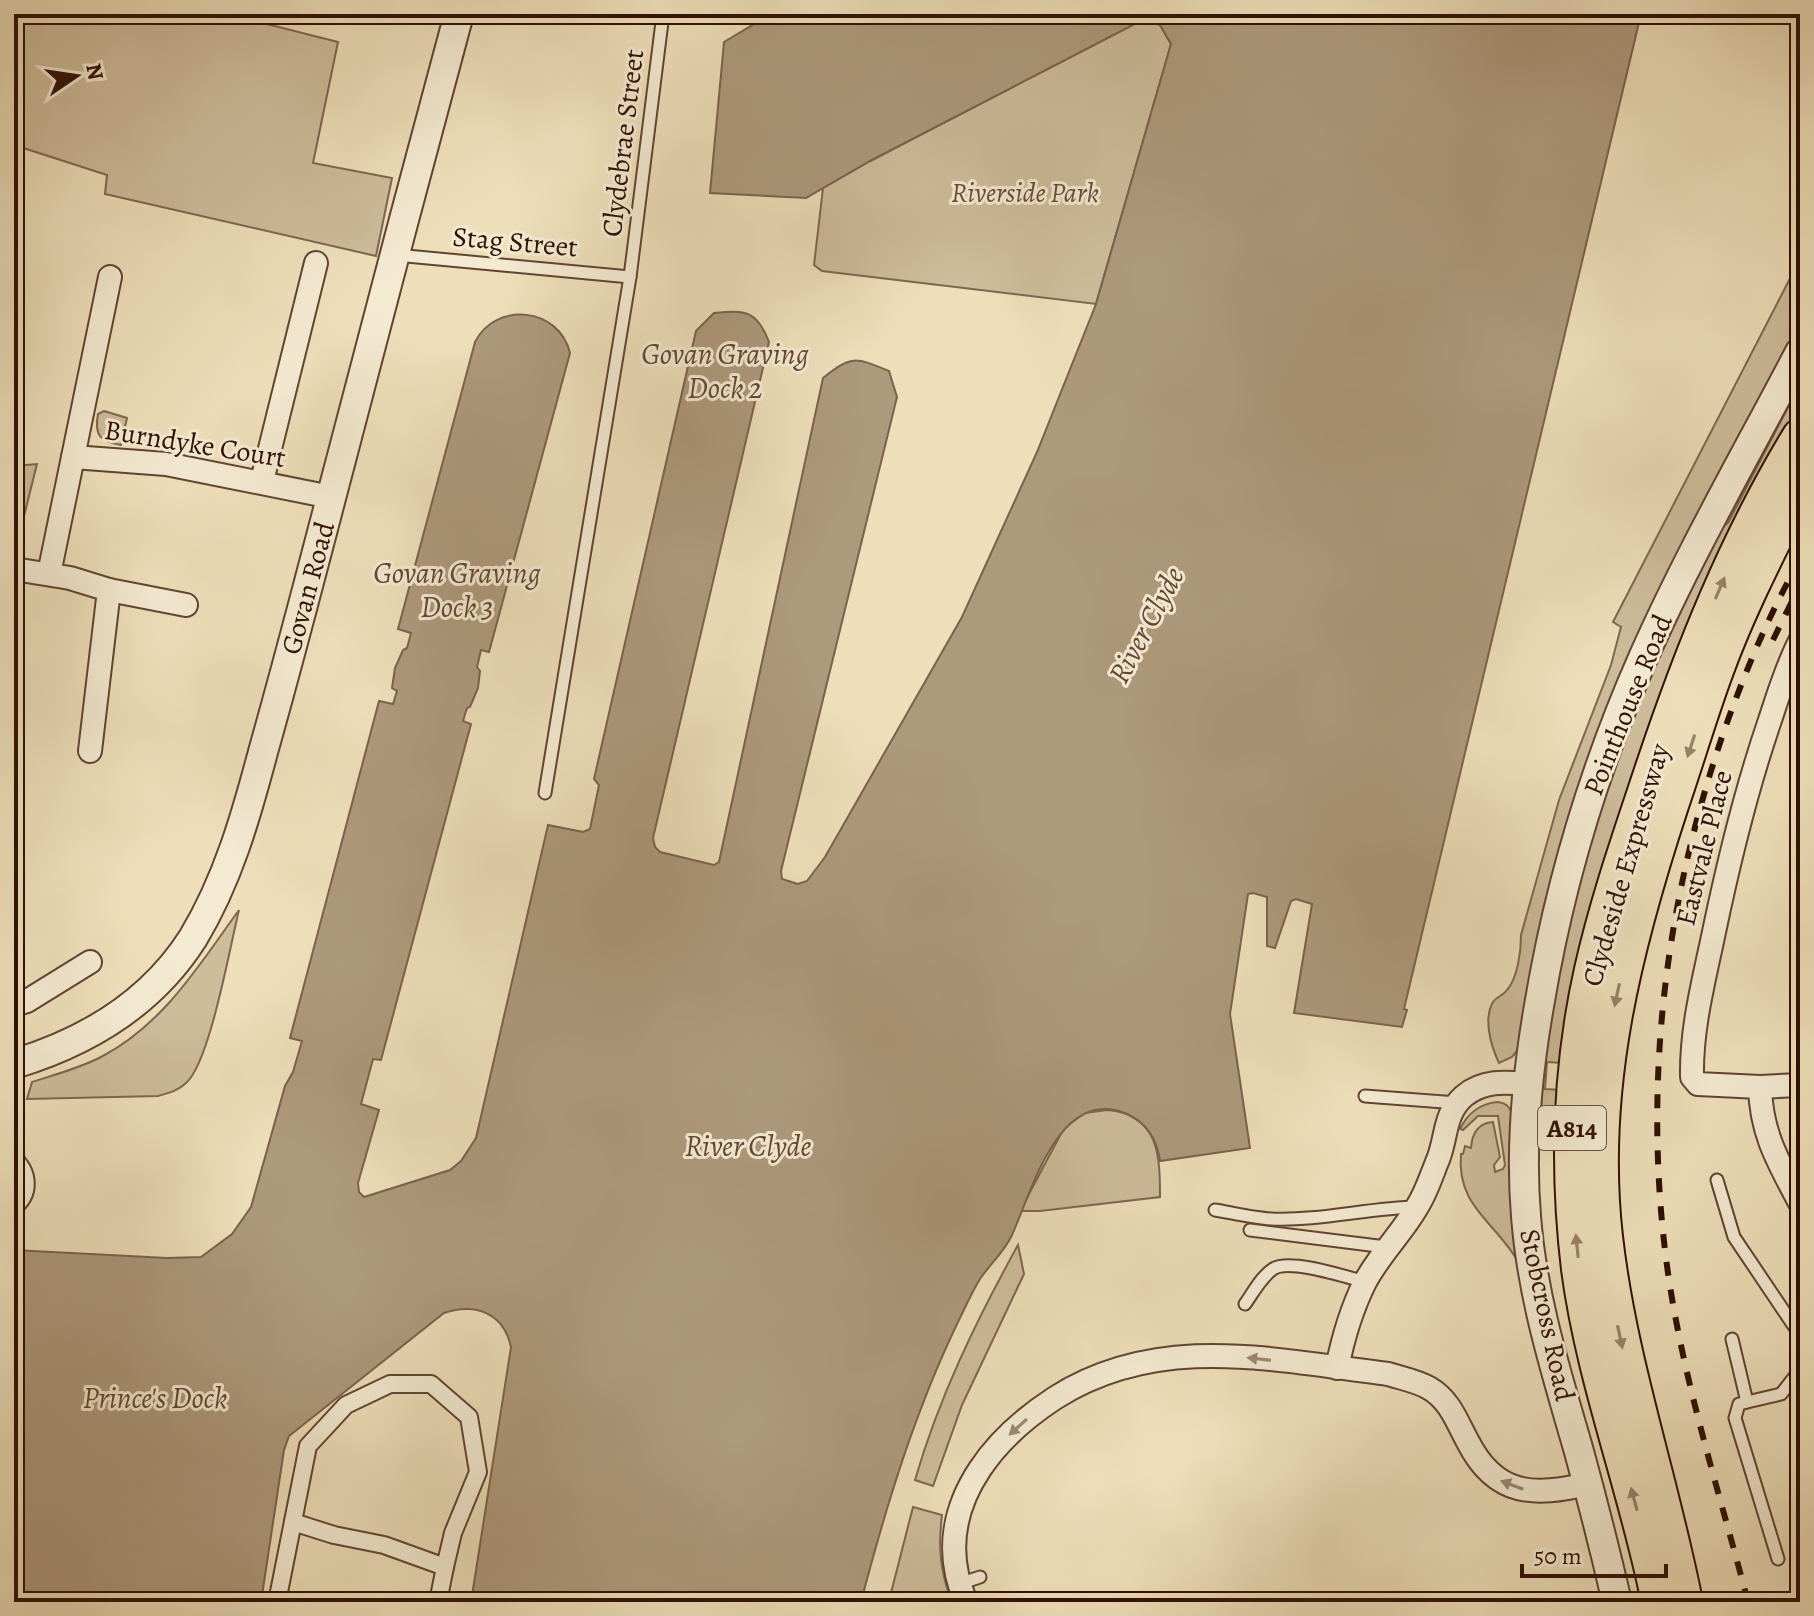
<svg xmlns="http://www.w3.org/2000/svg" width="1814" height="1616" font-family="Alegreya,serif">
<rect width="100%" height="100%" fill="#eedfba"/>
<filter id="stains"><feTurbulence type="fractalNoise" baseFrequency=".0025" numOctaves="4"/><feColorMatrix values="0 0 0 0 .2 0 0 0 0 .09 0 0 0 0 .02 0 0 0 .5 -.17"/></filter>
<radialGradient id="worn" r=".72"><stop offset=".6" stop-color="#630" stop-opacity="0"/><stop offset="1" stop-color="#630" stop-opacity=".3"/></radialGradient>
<g fill="#cebc9b" stroke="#7f6650" stroke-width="2">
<path d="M14,14H227L338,42L313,163L392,178L376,256L105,194L107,175L14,145Z"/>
<path d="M1146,18L1160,25L1171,44L1096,304L822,271L814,265L823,188L870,161Z"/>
<path d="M1800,259V330L1650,619L1521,1046L1512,1057L1499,1063C1491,1046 1483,1019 1493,1002C1497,996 1503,996 1507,990C1518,977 1521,951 1521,935L1559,800L1611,665L1621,627L1613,622Z"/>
<path d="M1800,384V411L1782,445L1564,1063L1547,1062L1545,1089L1562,1090L1558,1128L1543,1127L1538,1121L1555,980L1598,811L1643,687L1720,528L1728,523Z"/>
<path d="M104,411L127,418L121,445C100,442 94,435 98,414Z"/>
<path d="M37,464L15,552H14V466Z"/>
<path d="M239,910C230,946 210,1062 186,1083C178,1091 168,1093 158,1096L27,1099L32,1082C54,1075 80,1068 101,1057C164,1024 199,965 239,910Z"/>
<path d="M1497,1102C1507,1103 1510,1107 1513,1117L1520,1265C1498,1223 1456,1208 1461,1154H1463L1465,1146L1471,1148C1472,1134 1477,1123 1493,1122L1500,1157L1494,1165L1495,1172L1503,1169L1505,1165L1498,1116H1478L1463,1130L1460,1129C1468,1113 1479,1104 1497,1102Z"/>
<path d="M1107,1110C1159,1114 1160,1156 1160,1197L1040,1211H1020L1064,1128L1085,1113Z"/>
<path d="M1018,1245L1024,1274L962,1405L933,1486L915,1480C939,1397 976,1321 1018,1245Z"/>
<path d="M913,1507L942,1515C938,1546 940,1573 952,1602H913L891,1593Z"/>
</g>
<path fill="#ad997c" stroke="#7b624c" stroke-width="2" d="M771,14H1641L1404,1009L1407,1010L1402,1027L1294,1013L1312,904L1296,899L1291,901L1275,948L1267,946V897L1253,893L1248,894L1230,1014L1250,1148L1160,1161C1157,1140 1147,1123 1127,1114C1059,1085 1032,1191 1012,1235C1005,1251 990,1264 980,1279C972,1292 965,1308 958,1322C915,1411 886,1506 861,1602H471L511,1347C503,1312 475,1303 444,1313L289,1436L284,1450L261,1602H14V1250L167,1258L201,1257L232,1234L251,1207L285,1086L293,1072L302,1041L290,1038L379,701L393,704L397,691L392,688L395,668L403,650L407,648L411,633L398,629L475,342C496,301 559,307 570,353L489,652L481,650L477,667L480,671L478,688L470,707L467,708L463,721L471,724L381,1060L373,1059L361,1104L379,1110L358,1183L359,1192L364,1197L450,1170L461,1161L476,1138L548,825L583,832L590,829L599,785L594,779L696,331L714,313C745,310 757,310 769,342L653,838L655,847L660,852L714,865L719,862L823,378C852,355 855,357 889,371L897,397L781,871L782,879L798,884L807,881L825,857L962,617L1037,452L1096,304L1171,44L1160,25L1146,18L870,161L806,198L710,193L724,42Z"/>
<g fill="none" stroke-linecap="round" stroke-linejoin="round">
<g stroke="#604432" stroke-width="15">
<g id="service">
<path d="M396,255L630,277"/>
<path d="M545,793L630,277L663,14"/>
<path d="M1365,1096L1457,1103"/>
<path d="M14,1139L18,1158"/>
<path d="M14,1156C32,1171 34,1195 14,1210"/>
<path d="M1717,1180L1734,1237L1800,1335"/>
<path d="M1215,1210C1233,1213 1253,1218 1271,1219C1320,1221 1368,1208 1417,1207"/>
<path d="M1250,1230L1386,1247"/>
<path d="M1245,1304C1253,1293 1261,1277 1273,1269C1289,1258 1346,1277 1365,1282"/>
<path d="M1732,1339L1747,1402L1781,1394L1800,1370"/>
<path d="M1747,1402L1739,1404L1735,1418L1778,1559"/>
<path d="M959,1584L980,1577"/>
</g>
</g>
<g stroke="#604432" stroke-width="20">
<g id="pedestrian">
<path d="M293,1522L334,1535L384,1545L445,1567L438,1602"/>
<path d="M277,1602L308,1446L346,1405L390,1384H431L469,1417L478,1472L453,1533L445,1567"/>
</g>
</g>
<g stroke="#604432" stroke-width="26">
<g id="minor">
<path d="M73,457L110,277"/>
<path d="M262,481L316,263"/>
<path d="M14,569L70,578L109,590L90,751"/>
<path d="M49,574L73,457L166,464L331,497"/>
<path d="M109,590L186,605"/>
<path d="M1800,641C1787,666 1779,693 1770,720C1746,790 1729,860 1714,932C1704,980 1691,1028 1692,1077L1698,1084L1760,1087L1800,1085"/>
<path d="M14,1005L27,1001L90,962"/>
<path d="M1760,1087C1761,1134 1779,1163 1800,1203"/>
<path d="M1337,1368C1343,1338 1351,1310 1365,1282C1380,1254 1402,1233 1417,1207C1426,1193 1431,1177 1437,1162C1447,1140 1443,1114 1464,1096C1483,1080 1505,1082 1528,1084"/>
<path d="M966,1602C946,1556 952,1511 980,1469C999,1440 1026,1417 1055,1398C1159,1332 1273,1360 1388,1374C1401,1378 1417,1381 1429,1388C1450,1400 1457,1422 1468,1442C1496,1497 1534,1496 1588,1484"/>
</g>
</g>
<g stroke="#604432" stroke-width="32">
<g id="tertiary">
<path d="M14,1064C87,1042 151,1004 193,938C228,880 246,816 263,752C279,695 294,639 309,582C358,393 408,203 459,14"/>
<path d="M1617,1602C1605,1550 1592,1499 1578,1448C1556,1372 1532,1296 1526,1216C1520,1146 1527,1075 1539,1006C1559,886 1594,769 1643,658C1689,554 1747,453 1800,352"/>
</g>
</g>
<g stroke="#301005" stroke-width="38">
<g id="primary">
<path d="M1659,1602C1637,1490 1594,1382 1579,1269C1567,1169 1570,1068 1592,970C1607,903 1630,837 1652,771C1691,654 1736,541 1800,436"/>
<path d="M1685,1602C1661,1479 1619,1361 1605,1237C1588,1088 1625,945 1671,805C1686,761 1699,717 1715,673C1738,609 1770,548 1800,487"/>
</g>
</g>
<use href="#service" stroke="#f4ead2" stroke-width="11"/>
<use href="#pedestrian" stroke="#f4ead2" stroke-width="16"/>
<use href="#minor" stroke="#f4ead2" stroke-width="22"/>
<use href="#tertiary" stroke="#f4ead2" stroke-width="28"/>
<use href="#primary" stroke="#eedfba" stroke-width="34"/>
<g stroke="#301005" stroke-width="6" stroke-dasharray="14 14" stroke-linecap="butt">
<path d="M1773,640L1800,585"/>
<path d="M1748,1602C1720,1494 1684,1384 1668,1273C1642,1090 1664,905 1724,731C1745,672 1769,614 1800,560"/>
</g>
</g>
<defs><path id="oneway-solid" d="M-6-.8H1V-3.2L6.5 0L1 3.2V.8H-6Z" transform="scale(2)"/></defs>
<g fill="#988269">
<use href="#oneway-solid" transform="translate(1720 588) rotate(-67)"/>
<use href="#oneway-solid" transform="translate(1691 746) rotate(108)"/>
<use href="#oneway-solid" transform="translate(1617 995) rotate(102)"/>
<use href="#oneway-solid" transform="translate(1577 1246) rotate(-96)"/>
<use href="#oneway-solid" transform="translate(1620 1337) rotate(78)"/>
<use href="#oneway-solid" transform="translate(1634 1499) rotate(-105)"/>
</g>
<g fill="#9c8876">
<use href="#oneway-solid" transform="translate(1259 1359) rotate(-173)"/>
<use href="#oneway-solid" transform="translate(1018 1427) rotate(138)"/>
<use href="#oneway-solid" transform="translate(1512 1485) rotate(-159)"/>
</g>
<g text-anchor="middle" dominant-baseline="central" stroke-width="6" stroke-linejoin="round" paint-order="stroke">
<rect fill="#f4ead2" stroke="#6b5142" stroke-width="2" x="1538" y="1106" width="68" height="44" rx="6"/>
<g font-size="26" font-weight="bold" fill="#301005">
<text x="1572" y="1128">A814</text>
</g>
<g font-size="28" fill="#301005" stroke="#f4ead2">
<text transform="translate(623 143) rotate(-83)">Clydebrae Street</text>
<text transform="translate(515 242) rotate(5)">Stag Street</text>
<text transform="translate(195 444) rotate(9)">Burndyke Court</text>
<text transform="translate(308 588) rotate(-75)">Govan Road</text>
<text transform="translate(1628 705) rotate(-68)">Pointhouse Road</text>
<text transform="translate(1704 848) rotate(-76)">Eastvale Place</text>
<text transform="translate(1626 865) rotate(-74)">Clydeside Expressway</text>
<text transform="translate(1547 1315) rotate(78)">Stobcross Road</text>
</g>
<g font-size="28" font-style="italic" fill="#674c3a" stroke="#f4ead2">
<text x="1025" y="193">Riverside Park</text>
</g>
<g font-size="30" font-style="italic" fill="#624735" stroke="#f4ead2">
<text x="725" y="354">Govan Graving<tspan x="725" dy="34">Dock 2</tspan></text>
<text x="457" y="573">Govan Graving<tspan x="457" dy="34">Dock 3</tspan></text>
<text transform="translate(1146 625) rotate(-62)">River Clyde</text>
<text x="748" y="1146">River Clyde</text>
<text x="155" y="1398">Prince's Dock</text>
</g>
</g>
<rect width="1814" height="1616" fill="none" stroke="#eedfba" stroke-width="48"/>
<rect x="16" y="16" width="1782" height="1584" fill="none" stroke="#301005" stroke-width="4"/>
<rect x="24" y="24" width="1766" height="1568" fill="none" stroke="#301005" stroke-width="2"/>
<g transform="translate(76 76) rotate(77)" stroke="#f4ead2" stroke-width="6" paint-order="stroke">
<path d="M0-6L14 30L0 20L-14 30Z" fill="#301005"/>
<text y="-12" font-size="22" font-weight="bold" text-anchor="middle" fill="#301005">N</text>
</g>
<path d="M1522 1564v12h144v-12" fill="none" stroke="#301005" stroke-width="4"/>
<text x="1534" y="1564" font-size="24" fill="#301005" stroke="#f4ead2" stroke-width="6" paint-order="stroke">50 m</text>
<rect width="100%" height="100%" filter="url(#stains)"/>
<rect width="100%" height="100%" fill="url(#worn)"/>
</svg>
